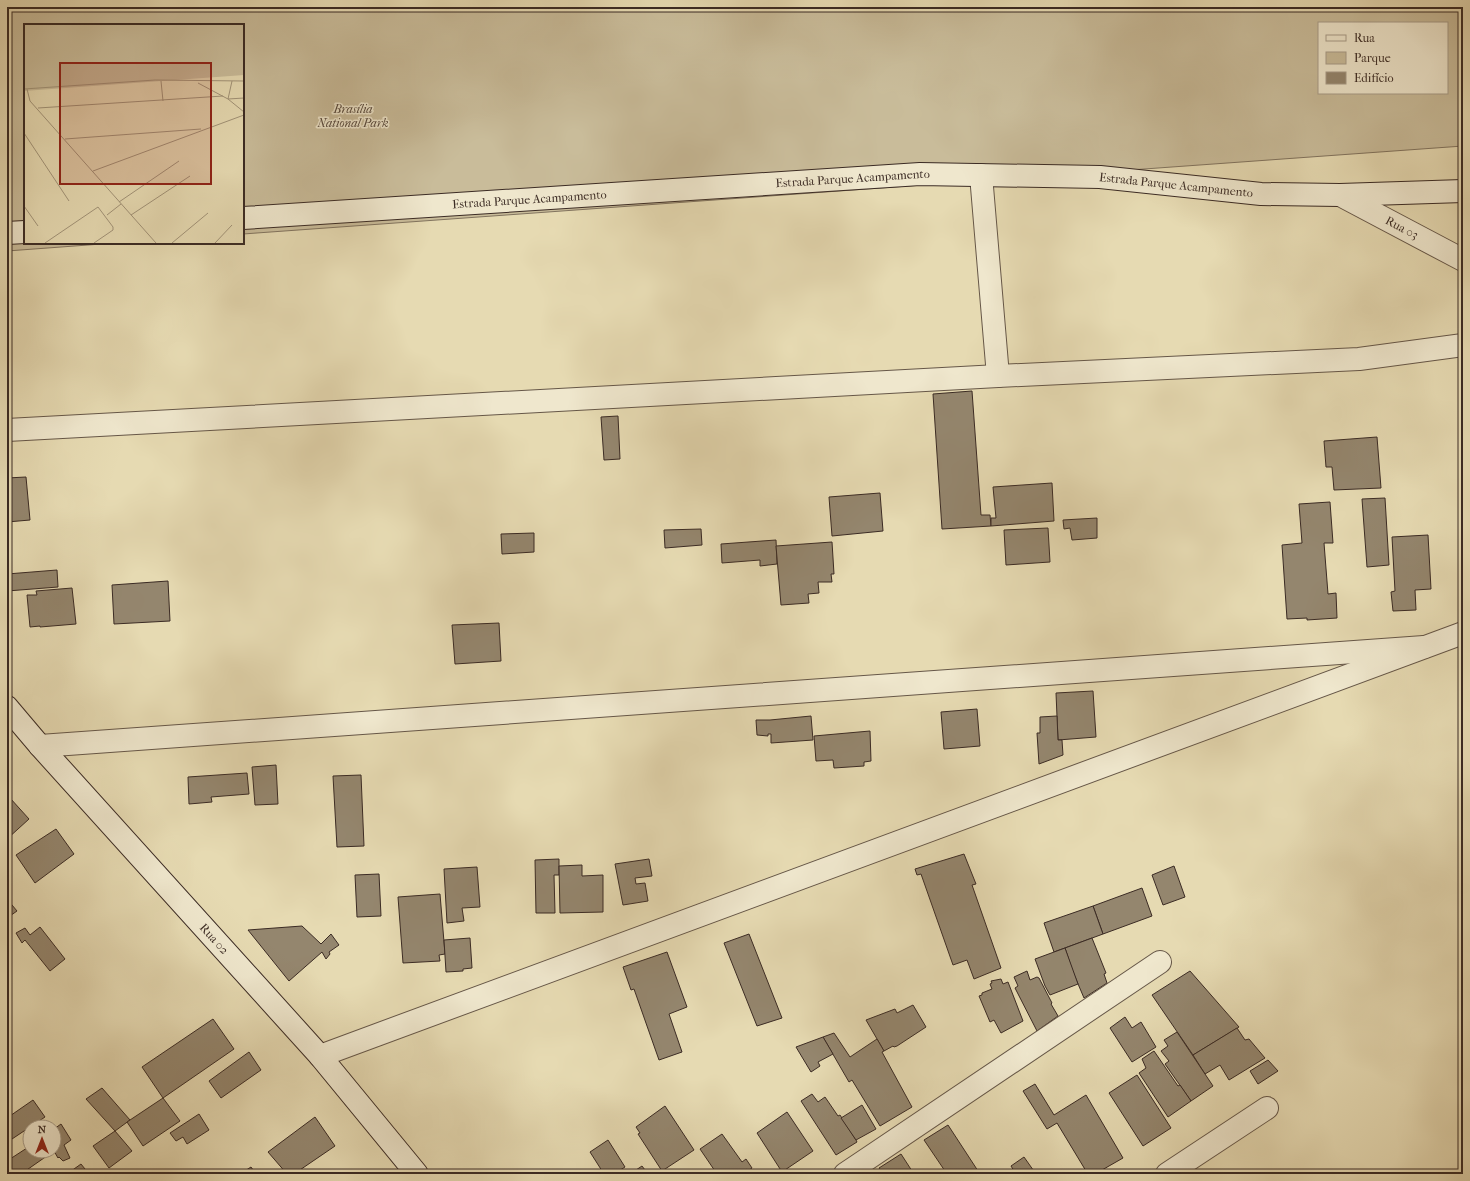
<svg xmlns="http://www.w3.org/2000/svg" width="1470" height="1181" font-family="'IM FELL French Canon',serif">
<rect width="100%" height="100%" fill="#e6dab2"/>
<filter id="stains"><feTurbulence type="fractalNoise" baseFrequency=".005" numOctaves="4"/><feColorMatrix values="0 0 0 0 .2 0 0 0 0 .09 0 0 0 0 .02 0 0 0 .5 -.17"/></filter>
<radialGradient id="worn" r=".72"><stop offset=".6" stop-color="#630" stop-opacity="0"/><stop offset="1" stop-color="#630" stop-opacity=".3"/></radialGradient>
<path fill="#c9bc9a" stroke="#82745f" fill-rule="evenodd" d="M7,7H1463V146L243,234V25H25V243H115L7,251ZM1319,23H1447V93H1319Z"/>
<g fill="#94866e" stroke="#3b2b24">
<path d="M972,391L981,515H990L991,526L942,529L933,394Z"/>
<path d="M618,416L620,459L604,460L601,417Z"/>
<path d="M1377,437L1381,488L1334,490L1332,467H1326L1324,441Z"/>
<path d="M26,477L30,520L7,522V478Z"/>
<path d="M1052,483L1054,521L991,526V518H996L993,487Z"/>
<path d="M880,493L883,531L832,536L829,497Z"/>
<path d="M1385,498L1389,565L1367,567L1362,499Z"/>
<path d="M1330,502L1333,543H1324L1328,594L1336,593L1337,618L1307,620V618L1287,619L1282,545L1302,543L1299,504Z"/>
<path d="M1097,518V538L1072,540L1070,528L1064,529L1063,520Z"/>
<path d="M1048,528L1050,562L1006,565L1004,530Z"/>
<path d="M701,529L702,545L665,548L664,530Z"/>
<path d="M534,533V552L502,554L501,534Z"/>
<path d="M1428,535L1431,589L1415,590L1416,610L1393,611L1391,592L1395,591L1392,537Z"/>
<path d="M776,540L777,564L760,566V560L722,563L721,544Z"/>
<path d="M832,542L834,574H831L832,582H818L819,593L808,594L809,603L781,605L776,546Z"/>
<path d="M57,570L58,587L7,591V574Z"/>
<path d="M168,581L170,621L114,624L112,585Z"/>
<path d="M72,588L76,624L40,627V626L30,627L27,595H37L36,591Z"/>
<path d="M499,623L501,661L455,664L452,625Z"/>
<path d="M1093,691L1096,737L1058,740L1056,693Z"/>
<path d="M977,709L980,746L944,749L941,712Z"/>
<path d="M811,716L813,740L771,743V734H768V736L757,735L756,720H770Z"/>
<path d="M1057,716L1058,740H1062L1063,755L1039,764L1037,733H1040V717Z"/>
<path d="M870,731L871,761L864,762V766L834,768L833,760L816,761L814,736Z"/>
<path d="M276,765L278,804L255,805L252,767Z"/>
<path d="M247,773L249,794L211,797L212,802L189,804L188,777Z"/>
<path d="M361,775L364,846L337,847L333,776Z"/>
<path d="M10,798L29,819L7,839V800Z"/>
<path d="M56,829L74,854L35,883L16,855Z"/>
<path d="M964,854L976,884L972,885L1001,968L974,979L967,960L953,965L921,874L917,875L915,869Z"/>
<path d="M559,859V875H554L555,913H536L535,860Z"/>
<path d="M649,859L652,876L635,878L636,884L645,883L648,901L623,905L615,864Z"/>
<path d="M582,865V876L603,875V912L560,913L559,866Z"/>
<path d="M1174,866L1185,897L1163,905L1152,875Z"/>
<path d="M477,867L480,907L462,908L464,921L447,923L444,869Z"/>
<path d="M379,874L381,916L357,917L355,875Z"/>
<path d="M1142,888L1152,916L1103,934L1093,906Z"/>
<path d="M440,894L445,954L439,955L440,961L403,963L398,897Z"/>
<path d="M7,899L17,911L7,918Z"/>
<path d="M1093,906L1103,934L1054,952L1044,923Z"/>
<path d="M302,926L321,944L331,934L339,945L329,952L330,954L326,959L322,952L289,981L248,930Z"/>
<path d="M40,927L65,959L50,971L25,940L22,943L16,933L25,928L30,935Z"/>
<path d="M749,934L782,1018L757,1026L724,943Z"/>
<path d="M470,938L472,968L463,969V971L446,972L444,940Z"/>
<path d="M1092,938L1106,973L1104,974L1107,983L1084,998L1073,972L1065,948Z"/>
<path d="M1065,948L1078,984L1050,995L1045,986L1035,959Z"/>
<path d="M667,952L687,1007L669,1014L682,1052L659,1060L634,989L631,990L623,967Z"/>
<path d="M1027,971L1030,980L1037,977L1039,978L1052,1003L1051,1004L1058,1016L1037,1031L1015,988L1018,986L1014,977Z"/>
<path d="M1190,971L1239,1027L1193,1055L1152,995Z"/>
<path d="M1001,979L1003,984L1008,982L1023,1021L1001,1033L994,1020L990,1022L979,996L982,995V993L992,989L990,984L992,983L991,981Z"/>
<path d="M913,1005L926,1027L897,1046L894,1047L893,1046L884,1051L866,1020L895,1009L897,1013Z"/>
<path d="M1125,1017L1132,1028L1141,1022L1156,1047L1132,1062L1110,1028Z"/>
<path d="M213,1019L234,1049L163,1098L142,1067Z"/>
<path d="M1237,1028L1245,1040L1249,1039L1265,1058L1229,1080L1220,1065L1205,1074L1193,1055Z"/>
<path d="M1177,1032L1213,1086L1191,1101L1165,1064L1169,1061L1161,1051L1168,1046L1164,1040Z"/>
<path d="M834,1033L850,1057L877,1039L884,1051L882,1052L912,1107L880,1126L852,1080L849,1082L823,1037Z"/>
<path d="M823,1037L833,1054L818,1062L820,1066L811,1072L796,1047Z"/>
<path d="M1154,1051L1178,1086L1180,1085L1191,1101L1168,1117L1139,1073L1146,1068L1142,1059Z"/>
<path d="M249,1052L261,1070L221,1098L209,1081Z"/>
<path d="M1268,1060L1278,1071L1258,1084L1250,1071Z"/>
<path d="M1137,1075L1171,1128L1143,1146L1109,1093Z"/>
<path d="M1035,1084L1054,1115L1086,1095L1123,1158L1095,1174H1089L1087,1170L1086,1171L1057,1123L1047,1129L1023,1091Z"/>
<path d="M102,1088L130,1120L115,1131L86,1099Z"/>
<path d="M812,1094L818,1102L825,1097L838,1116L840,1115L856,1140L857,1142L836,1155L801,1101Z"/>
<path d="M163,1098L180,1121L143,1146L127,1122Z"/>
<path d="M33,1100L45,1117L9,1141L7,1138V1118Z"/>
<path d="M862,1105L876,1129L856,1140L841,1118Z"/>
<path d="M665,1106L694,1150L662,1171L638,1134L640,1133L636,1127Z"/>
<path d="M787,1112L813,1151L782,1172L757,1133Z"/>
<path d="M199,1114L209,1130L187,1144L183,1137L176,1141L170,1133Z"/>
<path d="M315,1117L335,1146L294,1174H287L268,1152Z"/>
<path d="M61,1124L71,1140L64,1145L70,1158L63,1161L59,1157L58,1158L54,1151L21,1174H7V1161L30,1146V1151H54V1129Z"/>
<path d="M948,1125L980,1174H947L924,1140Z"/>
<path d="M115,1131L132,1151L109,1168L93,1146Z"/>
<path d="M722,1134L742,1162L746,1159L752,1168L748,1171L747,1169L741,1174H717L700,1149Z"/>
<path d="M608,1140L625,1167L614,1174H604L590,1152Z"/>
<path d="M901,1154L914,1174H883L879,1168Z"/>
<path d="M1024,1157L1036,1174H1016L1011,1166Z"/>
<path d="M81,1164L89,1174H67Z"/>
<path d="M642,1166L648,1174H630Z"/>
<path d="M251,1167L256,1174H240Z"/>
</g>
<g fill="none" stroke-linecap="round" stroke-linejoin="round">
<g stroke="#665748" stroke-width="24">
<g id="street">
<path d="M981,175L998,376"/>
<path id="s1" d="M1340,195L1463,260"/>
<path d="M7,430L998,376L1359,359L1463,345"/>
<path d="M40,746L1424,647"/>
<path d="M320,1056L1463,633"/>
<path d="M845,1174L1160,962"/>
<path d="M1167,1174L1267,1108"/>
</g>
</g>
<g stroke="#3b2b24" stroke-width="24">
<g id="secondary">
<path id="s2" d="M243,218L920,174L1100,177L1261,194L1340,195L1463,191"/>
<path d="M7,233L25,232"/>
<path id="s3" d="M7,707L40,746L320,1056L417,1174"/>
</g>
</g>
<use href="#street" stroke="#efe7cd" stroke-width="22"/>
<use href="#secondary" stroke="#efe7cd" stroke-width="22"/>
</g>
<g text-anchor="middle" dominant-baseline="central" stroke-width="3" stroke-linejoin="round" paint-order="stroke">
<g font-size="12" font-style="italic" fill="#57483c" stroke="#efe7cd">
<text x="353" y="109">Brasília<tspan x="353" dy="14">National Park</tspan></text>
</g>
<g font-size="12" fill="#3b2b24" stroke="#efe7cd">
<text stroke="none"><textPath href="#s2" startOffset="611">Estrada Parque Acampamento</textPath></text>
<text stroke="none"><textPath href="#s2" startOffset="935">Estrada Parque Acampamento</textPath></text>
<text stroke="none"><textPath href="#s2" startOffset="287">Estrada Parque Acampamento</textPath></text>
<text stroke="none"><textPath href="#s1" startOffset="70">Rua 03</textPath></text>
<text stroke="none"><textPath href="#s3" startOffset="311">Rua 02</textPath></text>
</g>
</g>
<g transform="translate(24 24)">
<rect width="220" height="220" fill="#e6dab2"/>
<path d="M0,1H220V51L0,67Z" fill="#c9bc9a"/>
<path fill="none" stroke="#a29479" stroke-width="1" d="M137,57L139,77M174,59L204,75L220,88M0,65L131,56L220,57M3,65L6,77L132,219M204,75L208,57M204,75L220,74M14,84L199,72M0,109L45,177M41,115L177,105M69,147L220,91M95,178L155,137M0,182L14,202M83,191L97,180M107,191L166,152M21,219L74,183L89,203V206L70,219M148,219L184,189M191,219L208,201"/>
<path fill="#8f2418" fill-opacity="0.15" stroke="#8f2418" stroke-width="2" d="M36,39H187V160H36Z"/>
<rect width="220" height="220" fill="none" stroke="#3b2b24" stroke-width="2"/>
</g>
<rect width="1470" height="1181" fill="none" stroke="#e6dab2" stroke-width="24"/>
<rect x="8" y="8" width="1454" height="1165" fill="none" stroke="#3b2b24" stroke-width="2"/>
<rect x="12" y="12" width="1446" height="1157" fill="none" stroke="#3b2b24"/>
<rect x="1318" y="22" width="130" height="72" fill="#efe7cd" stroke="#a79c89"/>
<rect x="1326" y="35" width="20" height="6" fill="#efe7cd" stroke="#a79c89"/>
<text x="1354" y="42" font-size="12" fill="#3b2b24">Rua</text>
<rect x="1326" y="52" width="20" height="12" fill="#c9bc9a" stroke="#a79c89"/>
<text x="1354" y="62" font-size="12" fill="#3b2b24">Parque</text>
<rect x="1326" y="72" width="20" height="12" fill="#94866e" stroke="#a79c89"/>
<text x="1354" y="82" font-size="12" fill="#3b2b24">Edifício</text>
<g transform="translate(42 1139)"><circle r="19" fill="#efe7cd" stroke="#a79c89"/>
<path d="M0-3L7 15L0 10L-7 15Z" fill="#8f2418"/>
<text y="-6" font-size="11" font-weight="bold" text-anchor="middle" fill="#3b2b24">N</text>
</g>
<rect width="100%" height="100%" filter="url(#stains)"/>
<rect width="100%" height="100%" fill="url(#worn)"/>
</svg>
